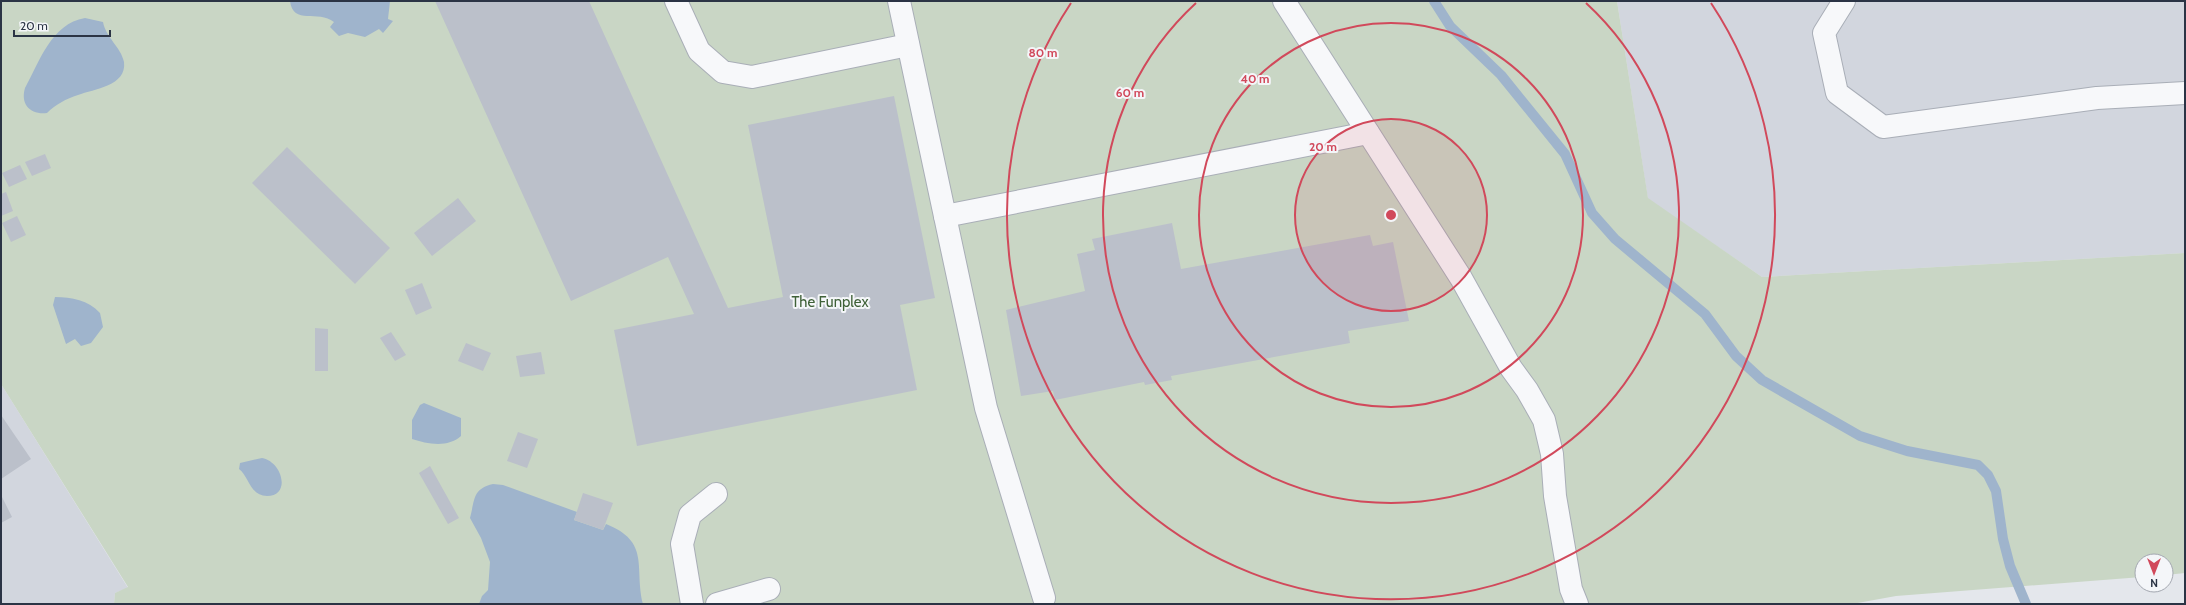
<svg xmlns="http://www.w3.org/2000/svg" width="2186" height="605" font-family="Cabin,sans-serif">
<rect width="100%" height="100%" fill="#e4e7ec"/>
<g fill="#d2d6de">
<path d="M1617,1H2185V253L1762,277L1648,199Z"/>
<path d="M1,384L128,588L115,593L114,604H1Z"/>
</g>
<path fill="#c9d6c5" d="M1,1H1617L1648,198L1762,277L2185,253V573L2166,575V561H2142V577L1896,596L1852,604H114L115,593L128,587L1,384Z"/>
<g fill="#9fb4cc">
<path d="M290,1H390L388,19L393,21L383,33L379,29L365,37L348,33L339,36L330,27L334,22C318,9 293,26 290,1Z"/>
<path d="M85,18L103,22C106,38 121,47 124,62C127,86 94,89 78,95C66,99 56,104 47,113C31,115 20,105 25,88C40,61 51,24 85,18Z"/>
<path d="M55,297C72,297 88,300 100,313L103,327L91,343L81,346L75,339L66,344L53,305Z"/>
<path d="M424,403L461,418V436C448,448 427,444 412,439V420L420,405Z"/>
<path d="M262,458C283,462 291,496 267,496C249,495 249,476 239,469L240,463Z"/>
<path d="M493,484L503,485L577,512L574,520L603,530L606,524C651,542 634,567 643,604H479L482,596L488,590L490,562L481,538L470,518C475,500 472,489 493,484Z"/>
</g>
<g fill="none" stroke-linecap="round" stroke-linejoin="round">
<path stroke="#9fb4cc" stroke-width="10" d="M1434,1L1450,26L1501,75L1565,154L1592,213L1615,239L1705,314L1736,356L1762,380L1860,436L1907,451L1978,465L1988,475L1996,491L2003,539L2010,566L2026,604"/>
</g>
<g fill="#bbc0ca">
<path d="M435,1H589L728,308L783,297L748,125L894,96L935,298L900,305L917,390L637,446L614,330L694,314L668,257L571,301Z"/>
<path d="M287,147L390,248L355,284L252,183Z"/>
<path d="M45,154L51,168L32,176L25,162Z"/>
<path d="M20,165L27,179L9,187L2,173Z"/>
<path d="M6,192L13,211L1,216V194Z"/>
<path d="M458,198L476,221L432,256L414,233Z"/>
<path d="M17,216L26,235L11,242L2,223Z"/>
<path d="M1172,223L1181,269L1370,235L1373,246L1393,242L1409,321L1348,331L1350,343L1171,376L1172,380L1145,385L1144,382L1055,400L1053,391L1021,396L1006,310L1085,291L1077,254L1095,250L1092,239Z"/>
<path d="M422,283L432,308L416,315L405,290Z"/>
<path d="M315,328L328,329V371H315Z"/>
<path d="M391,332L406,355L395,361L380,338Z"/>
<path d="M466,343L491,353L483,371L458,361Z"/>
<path d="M541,352L545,374L520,377L516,356Z"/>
<path d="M1,415L31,459L1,479Z"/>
<path d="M518,432L538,439L527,468L507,461Z"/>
<path d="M430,466L459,518L448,524L419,473Z"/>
<path d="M583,493L613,503L603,530L574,520Z"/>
<path d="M1,495L12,517L1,523Z"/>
</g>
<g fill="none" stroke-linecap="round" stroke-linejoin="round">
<g stroke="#a9aeb7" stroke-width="24">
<g id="minor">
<path d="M676,1L699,51L723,72L752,77L908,45"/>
<path d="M899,1L986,408L1044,598"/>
<path d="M1284,1L1461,278L1511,368L1527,390L1544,420L1552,454L1555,496L1571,589L1577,604"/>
<path d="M1844,1L1824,33L1837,93L1883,127L2097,98L2185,93"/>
<path d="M945,216L1368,133"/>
<path d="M692,604L682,544L690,515L716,494"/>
<path d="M717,604L769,589"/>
</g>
</g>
<use href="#minor" stroke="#f7f8fa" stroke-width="22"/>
</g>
<circle cx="1391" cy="215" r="96" fill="#d1495b" fill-opacity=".12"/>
<g fill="none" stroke="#d1495b" stroke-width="2">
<circle cx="1391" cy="215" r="96"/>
<circle cx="1391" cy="215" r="192"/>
<path d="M1586 3A288 288 0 1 1 1196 3"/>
<path d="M1711 3A384 384 0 1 1 1071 3"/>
</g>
<g text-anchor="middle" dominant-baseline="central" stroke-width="4" stroke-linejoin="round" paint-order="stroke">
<g font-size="15" fill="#3f6138" stroke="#f4f6f9">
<text x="830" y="302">The Funplex</text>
</g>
</g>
<circle cx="1391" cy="215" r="6" fill="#d1495b" stroke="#f4f6f9" stroke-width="2"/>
<g font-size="12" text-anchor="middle" font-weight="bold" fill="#d1495b" stroke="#f4f6f9" stroke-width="4" stroke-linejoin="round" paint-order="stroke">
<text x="1043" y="57">80 m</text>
<text x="1255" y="83">40 m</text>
<text x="1130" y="97">60 m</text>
<text x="1323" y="151">20 m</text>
</g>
<rect width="2186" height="605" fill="none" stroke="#2b3445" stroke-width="4"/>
<g transform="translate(2154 573) rotate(180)"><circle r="19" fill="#f4f6f9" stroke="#a4a8b1"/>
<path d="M0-3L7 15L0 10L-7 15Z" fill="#d1495b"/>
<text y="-6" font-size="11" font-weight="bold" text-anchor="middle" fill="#2b3445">N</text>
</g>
<path d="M14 30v6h96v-6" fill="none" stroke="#2b3445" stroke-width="2"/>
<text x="20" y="30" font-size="12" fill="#2b3445" stroke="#f4f6f9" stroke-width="3" paint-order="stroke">20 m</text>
</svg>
